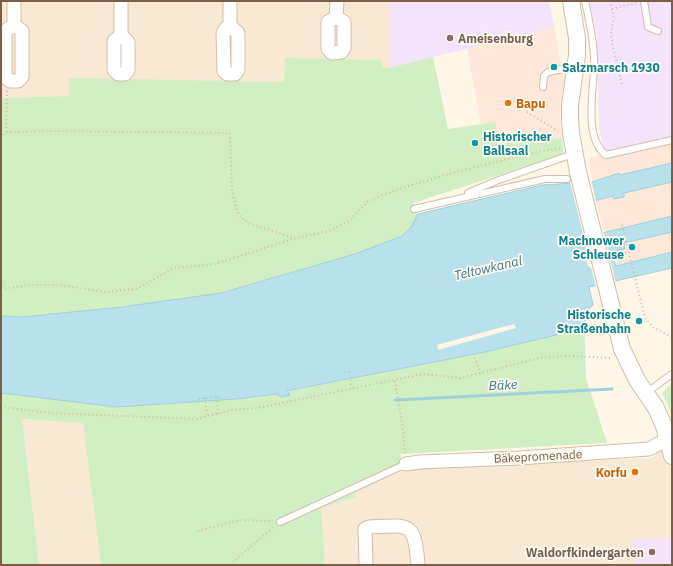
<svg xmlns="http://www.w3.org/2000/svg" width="673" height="566" font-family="'IBM Plex Sans',sans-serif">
<rect width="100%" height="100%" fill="#fef6e7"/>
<g fill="#f7e9d4">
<path d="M1,1H390V68L285,58L284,82L69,79V96L1,98Z"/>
<path d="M22,419L83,423L101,565H39Z"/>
<path d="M672,443V565H325L321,508L356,497V491L401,470L651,458Z"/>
</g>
<g fill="#ffe7da">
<path d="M554,27L564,80L560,119L562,138L500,144L495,122L481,124L467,48Z"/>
<path d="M672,135V163L620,175H612L592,182L589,158Z"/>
<path d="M672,182V216L602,233L594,201L613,196L614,199L624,197V193Z"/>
<path d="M672,232V252L615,266L611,262L609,252L625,249L624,244Z"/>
</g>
<g fill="#f3e3fb">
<path d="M390,1H549L554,27L390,68Z"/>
<path d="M589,1H672V135L605,153L599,128L597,36Z"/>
<path d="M672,537V565H634L632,540Z"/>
</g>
<g fill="#d2eec3">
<path d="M433,57L448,129L495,122L500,144L562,138L564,154L413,203L418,214L411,227L402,236L355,254L221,293L122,307L22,317L1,316V98L69,96V78L284,82L285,58L380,60L383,67L389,68Z"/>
<path d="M584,325L586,378L607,443L401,454V470L356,491V497L321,508L325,565H101L83,423L22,419L39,565H1V393L117,407L236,399L276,394L485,352L564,333Z"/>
<path d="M672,383V415L662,393Z"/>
</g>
<path fill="#b9e1eb" stroke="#9ed0dd" d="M672,163V182L624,193V197L614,199L613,196L594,201L602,233L672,216V232L624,243L625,249L609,252L611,261H614L616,266L672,252V268L589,287L593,305L588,310L584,325L564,333L485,352L287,391L290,395L282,397L276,394L236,399L117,407L1,393V316L22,317L122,307L221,293L355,254L402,236L411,227L418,214L542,185L592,182L619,173L620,175Z"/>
<g fill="#fef6e7">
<path d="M591,180L616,283L596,287L591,268L588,266L586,260L588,254L570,182Z"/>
<path d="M514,324L516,328L438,350L437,345Z"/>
</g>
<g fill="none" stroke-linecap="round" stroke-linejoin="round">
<path stroke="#9ed0dd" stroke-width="3" d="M395,400L612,389"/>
<g stroke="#d2beab" stroke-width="8">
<g id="service">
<path d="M585,1C589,21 594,40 594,60C595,86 582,137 606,155L672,140"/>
<path d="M644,1L648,27L658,31"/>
<path d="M543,87L544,76L548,72L574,67"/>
<path d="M468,193L496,181L573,154"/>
<path d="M414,209L545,179H567"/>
<path d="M646,393L672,374"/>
<path d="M280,522L406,464"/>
</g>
</g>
<g stroke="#d2beab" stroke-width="15">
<g id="minor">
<path d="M230,1V26L238,33V70L235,74H227L224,71L223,33L226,28L230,26"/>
<path d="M336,17L344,22V48L341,52L332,53L328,49V22L336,17L337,1"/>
<path d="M14,25L5,31V77L10,81H18L22,77V31L14,25V1"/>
<path d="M121,35L114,41V70L118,74H125L128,70V42L121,35V1"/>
<path d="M406,464L420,462L519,458L649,449L662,442L668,441"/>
<path d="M366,565L365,529L369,527C409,525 415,521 418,565"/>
</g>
</g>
<g stroke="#d2beab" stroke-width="18">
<path id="tertiary" d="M571,1L577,38V55L570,105V119L571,133L578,172L622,349L637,380L656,408L664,426L672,456"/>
</g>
<g stroke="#dcb99e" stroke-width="2" stroke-dasharray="1 3" stroke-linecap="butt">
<path d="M610,1L614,16L611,34L613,47L622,84"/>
<path d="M612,9L636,3"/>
<path d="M527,112L558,131"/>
<path d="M6,132L7,91"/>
<path d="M1,138L6,132L56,131L230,133L232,190L237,211L241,217L248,223L294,238"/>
<path d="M622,225L645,318L654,328L672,337"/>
<path d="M613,255L628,252"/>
<path d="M1,289L30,285H60L106,292L136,289L174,268L215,264L296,238L329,231L349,221L368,201L399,189L455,172L542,151L562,148"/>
<path d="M473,354L481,374"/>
<path d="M341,373L349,372L352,390"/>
<path d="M395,381L403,429L405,453"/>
<path d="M217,397L218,414"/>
<path d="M205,398L207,417"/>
<path d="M199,399L223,396"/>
<path d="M1,407L49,413L197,419L231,410L258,408L423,374L460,378L543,357L572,356L612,358"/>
<path d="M198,531L240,520L273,521"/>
<path d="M230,565L274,526"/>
</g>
<use href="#service" stroke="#fff" stroke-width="6"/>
<use href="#minor" stroke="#fff" stroke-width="13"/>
<use href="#tertiary" stroke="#fff" stroke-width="16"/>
</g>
<g fill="#8d6e63" stroke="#fffaef" stroke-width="1.5">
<circle cx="450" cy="38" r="4"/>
<circle cx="652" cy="552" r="4"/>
</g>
<g fill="#0f9aa8" stroke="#fffaef" stroke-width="1.5">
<circle cx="554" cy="67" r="4"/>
<circle cx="475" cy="143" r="4"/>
<circle cx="632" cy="247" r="4"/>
<circle cx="639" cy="321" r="4"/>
</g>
<g fill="#e8710a" stroke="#fffaef" stroke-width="1.5">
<circle cx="508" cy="103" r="4"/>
<circle cx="635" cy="472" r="4"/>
</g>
<g text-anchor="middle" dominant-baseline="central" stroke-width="3.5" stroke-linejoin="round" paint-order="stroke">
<g font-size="12" font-weight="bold" fill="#785e54" stroke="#fffaef" text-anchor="start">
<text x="458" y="38">Ameisenburg</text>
<text x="644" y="552" text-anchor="end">Waldorfkindergarten</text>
</g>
<g font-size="12" font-weight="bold" fill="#0d838f" stroke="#fffaef" text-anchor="start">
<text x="562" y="67">Salzmarsch 1930</text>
<text x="483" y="136">Historischer<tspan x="483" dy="14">Ballsaal</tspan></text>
<text x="624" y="240" text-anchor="end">Machnower<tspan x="624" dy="14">Schleuse</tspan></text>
<text x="631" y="314" text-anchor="end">Historische<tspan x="631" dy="14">Straßenbahn</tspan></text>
</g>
<g font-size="12" font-weight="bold" fill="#c56008" stroke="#fffaef" text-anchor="start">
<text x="516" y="103">Bapu</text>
<text x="627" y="472" text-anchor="end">Korfu</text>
</g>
<g font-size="12" fill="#7b5d48" stroke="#fffaef">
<text transform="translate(538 456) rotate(-3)">Bäkepromenade</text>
</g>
<g font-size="13" font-style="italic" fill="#3c7989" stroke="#fffaef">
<text transform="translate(488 268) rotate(-13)">Teltowkanal</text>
<text transform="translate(503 385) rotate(-3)">Bäke</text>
</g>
</g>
<rect width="673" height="566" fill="none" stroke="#7b5d48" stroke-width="4"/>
</svg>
